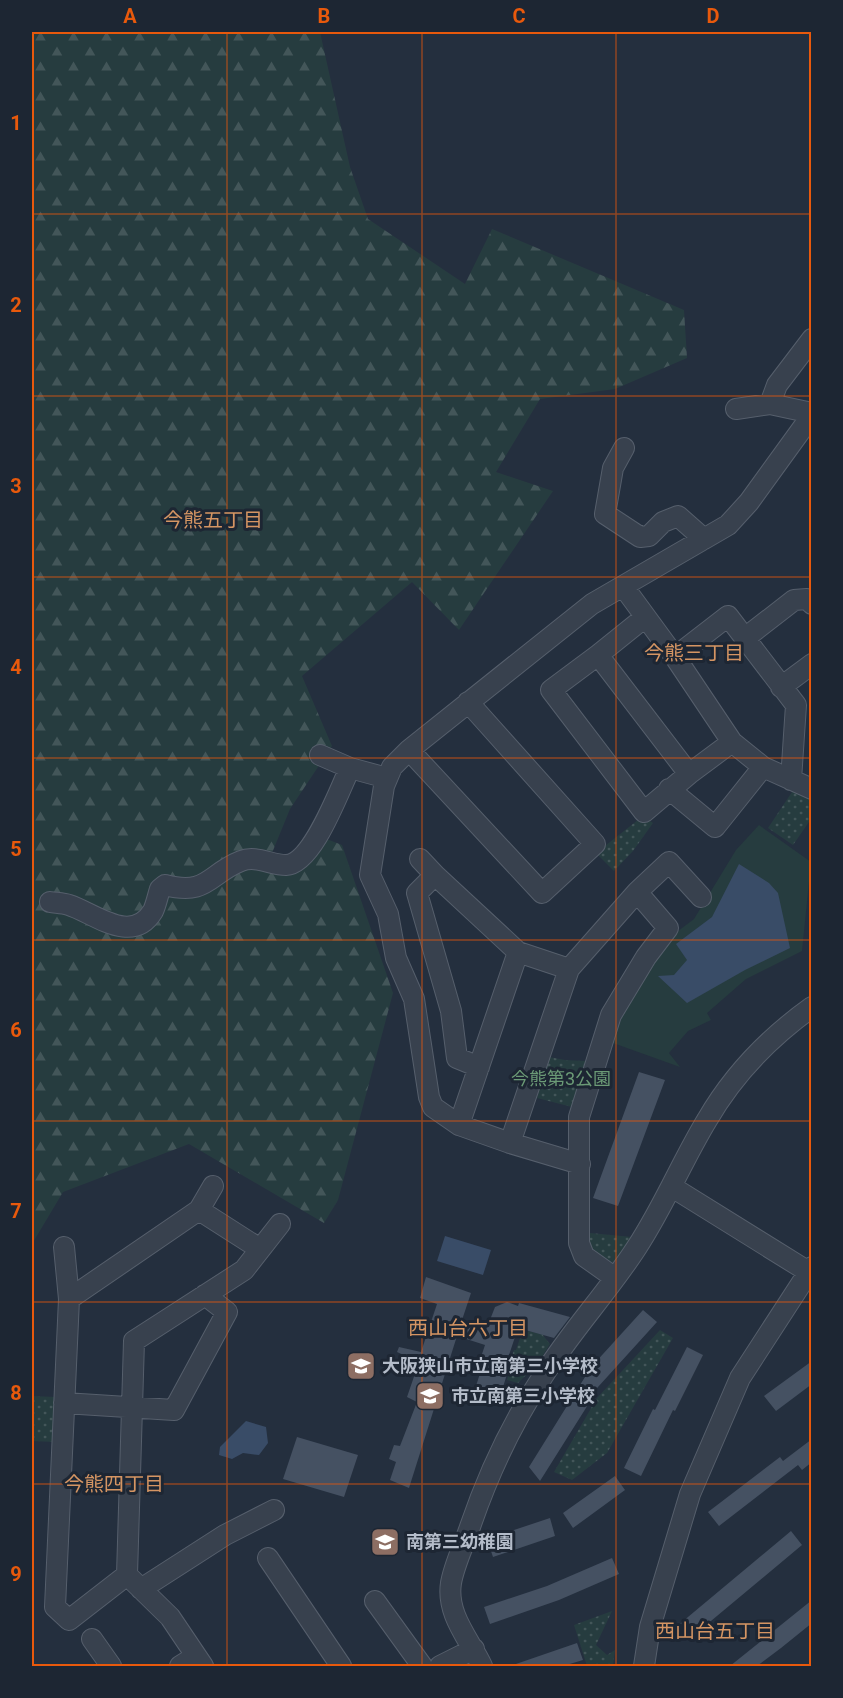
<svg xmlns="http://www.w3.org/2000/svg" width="843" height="1698" font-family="Roboto,'Noto Sans JP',sans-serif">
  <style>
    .grass { fill: #263c3f }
    .forest { fill: url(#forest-firs) }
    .park { fill: url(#park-dots) }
    .water { fill: #394c67 }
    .building { fill: #455162 }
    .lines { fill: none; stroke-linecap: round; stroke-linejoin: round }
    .minor-casing { stroke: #565f6c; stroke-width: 22 }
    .minor { stroke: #38414e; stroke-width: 20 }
    .grid { fill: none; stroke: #e8590c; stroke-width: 1.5; stroke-opacity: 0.55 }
    .labels { text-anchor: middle; stroke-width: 6; stroke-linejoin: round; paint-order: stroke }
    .park-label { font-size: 18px; fill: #6b9a76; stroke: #1d2633 }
    .poi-label { font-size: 18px; font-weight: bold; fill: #b4bcc9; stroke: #1d2633; text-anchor: start }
    .neighbourhood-label { font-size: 20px; fill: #d59563; stroke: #1d2633 }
    .neatline { fill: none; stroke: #e8590c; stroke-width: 2 }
    .grid-label { font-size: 20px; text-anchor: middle; font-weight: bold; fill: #e8590c }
  </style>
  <defs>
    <pattern id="forest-firs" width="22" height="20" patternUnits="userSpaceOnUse" patternTransform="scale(1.5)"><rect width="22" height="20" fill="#263c3f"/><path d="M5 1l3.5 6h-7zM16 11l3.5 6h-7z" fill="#435659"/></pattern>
    <pattern id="park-dots" width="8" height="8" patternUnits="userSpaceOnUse" patternTransform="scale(1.5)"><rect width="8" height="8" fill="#263c3f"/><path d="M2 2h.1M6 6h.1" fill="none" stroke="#435659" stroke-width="1.8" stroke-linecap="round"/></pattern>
  </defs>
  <rect width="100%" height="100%" fill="#242f3e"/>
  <!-- grass -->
  <path class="grass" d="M759 825 811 862 802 951 746 979 707 1013 711 1020 688 1031 669 1053 680 1067 613 1043V1030L633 992 670 937 694 919 736 850Z"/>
  <!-- forest -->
  <path class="forest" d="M32 32H320L350 167 368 219 465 284 492 229 684 310 687 358 615 389 540 399 496 472 553 491 459 630 412 582 302 676 332 746 290 809 272 853 294 855 319 836 342 845 393 993 338 1200 324 1223 189 1144 63 1192 32 1244Z"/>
  <!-- park -->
  <path class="park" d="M796 786 811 793V819L793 845 768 828Z
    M643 816 653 823 633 851 614 871 596 853Z
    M549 1057 565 1060 586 1061 572 1107 537 1098Z
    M590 1233 632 1237 614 1263 591 1250 586 1240Z
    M660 1330 673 1338 607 1453 572 1480 554 1472 597 1398Z
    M528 1331 542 1334 550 1344 538 1363 518 1383 507 1380 511 1366 509 1365 514 1350H516L521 1335 526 1334Z
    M32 1396 55 1397V1442L32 1441Z
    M612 1611 596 1645 607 1655 615 1650 613 1666H587L574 1625Z"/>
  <!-- water -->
  <path class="water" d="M739 864 769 883 778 893 790 948 745 970 687 1003 658 976 674 975 687 960 676 944 712 917Z
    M445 1236 491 1250 483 1275 437 1261Z
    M246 1421 266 1427 268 1443 259 1455 243 1453 232 1459 219 1455 220 1447Z"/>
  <!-- building -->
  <path class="building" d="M639 1072 665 1080 618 1206 593 1198Z
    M426 1277 471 1293 461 1323 486 1330 495 1307 507 1302 518 1306 519 1303 570 1317 554 1338 518 1328 505 1367 509 1368 503 1387 499 1386 497 1392 476 1386 482 1367 478 1366 485 1345 457 1336 409 1488 390 1480 396 1462 389 1459 394 1445 400 1446 417 1402 407 1397 419 1362 397 1352 399 1347 421 1352 437 1304 420 1298Z
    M643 1310 657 1322 588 1398 591 1400 540 1481 529 1467 585 1377 583 1376Z
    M687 1347 703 1355 675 1411 673 1410 641 1476 624 1468 653 1409 655 1410Z
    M812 1361V1384L776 1411 764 1396Z
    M297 1437 358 1455 344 1497 283 1479Z
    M812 1439V1462L802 1470 798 1465 719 1526 708 1512 780 1457 783 1461Z
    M615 1476 625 1490 573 1528 563 1513Z
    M550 1518 555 1536 493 1557 487 1539Z
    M791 1531 802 1545 687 1641 676 1627Z
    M612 1558 619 1574 559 1600 490 1624 484 1607 547 1586Z
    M812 1600V1623L781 1648 757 1666H730Z
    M577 1643 583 1660 563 1666H513V1665Z"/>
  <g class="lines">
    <!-- minor casing -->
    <g class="minor-casing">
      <path id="minor" d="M770 404 777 385 812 339
        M736 409 770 404 812 413
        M624 448 613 468 605 514 640 537 649 536 663 522 678 516 704 539
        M623 586 675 657 732 742 763 767 812 789
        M644 618 598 655 689 774 732 742
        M745 638 794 600 807 599 812 604
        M598 655 551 690 644 812 689 774
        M675 657 728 616 796 705 791 780
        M781 687 812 664
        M409 750 542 893 595 844 468 702
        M320 755 350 768 387 778
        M669 789 715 827 763 767
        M420 859 435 875
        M50 902C56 903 63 903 69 905 94 913 132 946 153 911 156 905 158 895 160 889L165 885C208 896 208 874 241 861 256 855 271 865 286 865 313 864 339 790 350 768
        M518 952 569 969
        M459 1125 518 952 435 875 417 893 451 1011 457 1058 479 1067
        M510 1143 569 969 637 892
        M580 1164 510 1143 459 1125 433 1107 429 1097 414 999 396 958 388 914 370 875 384 786 392 767 409 750 592 604 728 525 749 502 812 415
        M672 1187 812 1274
        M199 1210 260 1249
        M64 1247 69 1299
        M615 1278 584 1256 579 1243V1117L611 1015 646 957 668 928 637 892 669 862 701 897
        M64 1403 174 1410 227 1312 205 1295
        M268 1558 341 1666
        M127 1575 69 1620 55 1607 69 1299 199 1210 213 1186
        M141 1589 225 1535 274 1510
        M375 1601 422 1666
        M92 1639 111 1666
        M180 1666 196 1656
        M203 1666 170 1617 127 1575 134 1341 244 1270 280 1224
        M440 1666 474 1649
        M482 1666C470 1640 446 1615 451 1583 454 1565 464 1545 470 1527 488 1474 512 1423 543 1376 571 1331 608 1292 637 1247 664 1206 682 1161 707 1120 733 1075 770 1037 812 1007
        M644 1666 650 1627 690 1494 740 1378 812 1267"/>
    </g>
    <!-- minor -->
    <use href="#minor" class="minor"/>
  </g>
  <!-- grid -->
  <path class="grid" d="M227 32V1666M422 32V1666M616 32V1666M32 214H812M32 396H812M32 577H812M32 758H812M32 940H812M32 1121H812M32 1302H812M32 1484H812"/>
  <!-- icons -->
  <defs>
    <g id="school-square" transform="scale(1.5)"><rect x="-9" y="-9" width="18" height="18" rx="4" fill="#8d6e63" stroke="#1d2633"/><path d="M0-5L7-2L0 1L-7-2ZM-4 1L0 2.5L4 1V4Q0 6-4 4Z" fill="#fff"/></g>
  </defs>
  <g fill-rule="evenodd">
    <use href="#school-square" x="361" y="1366"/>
    <use href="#school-square" x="430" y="1396"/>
    <use href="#school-square" x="385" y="1542"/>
  </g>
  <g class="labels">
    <!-- park labels -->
    <g class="park-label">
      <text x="561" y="1085">今熊第3公園</text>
    </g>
    <!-- poi labels -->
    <g class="poi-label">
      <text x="382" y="1372">大阪狭山市立南第三小学校</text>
      <text x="451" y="1402">市立南第三小学校</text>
      <text x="406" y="1548">南第三幼稚園</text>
    </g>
    <!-- neighbourhood labels -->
    <g class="neighbourhood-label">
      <text x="213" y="527">今熊五丁目</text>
      <text x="694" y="660">今熊三丁目</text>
      <text x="468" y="1335">西山台六丁目</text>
      <text x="114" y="1491">今熊四丁目</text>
      <text x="715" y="1638">西山台五丁目</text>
    </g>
  </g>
  <!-- border -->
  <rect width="843" height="1698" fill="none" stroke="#1d2633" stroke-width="66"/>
  <rect x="33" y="33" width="777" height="1632" class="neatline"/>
  <g class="grid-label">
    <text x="130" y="23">A</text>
    <text x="324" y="23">B</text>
    <text x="519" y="23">C</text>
    <text x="713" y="23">D</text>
    <text x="16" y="130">1</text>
    <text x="16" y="312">2</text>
    <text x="16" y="493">3</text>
    <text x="16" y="674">4</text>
    <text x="16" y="856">5</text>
    <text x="16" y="1037">6</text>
    <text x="16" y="1218">7</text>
    <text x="16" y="1400">8</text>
    <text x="16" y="1581">9</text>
  </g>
</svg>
